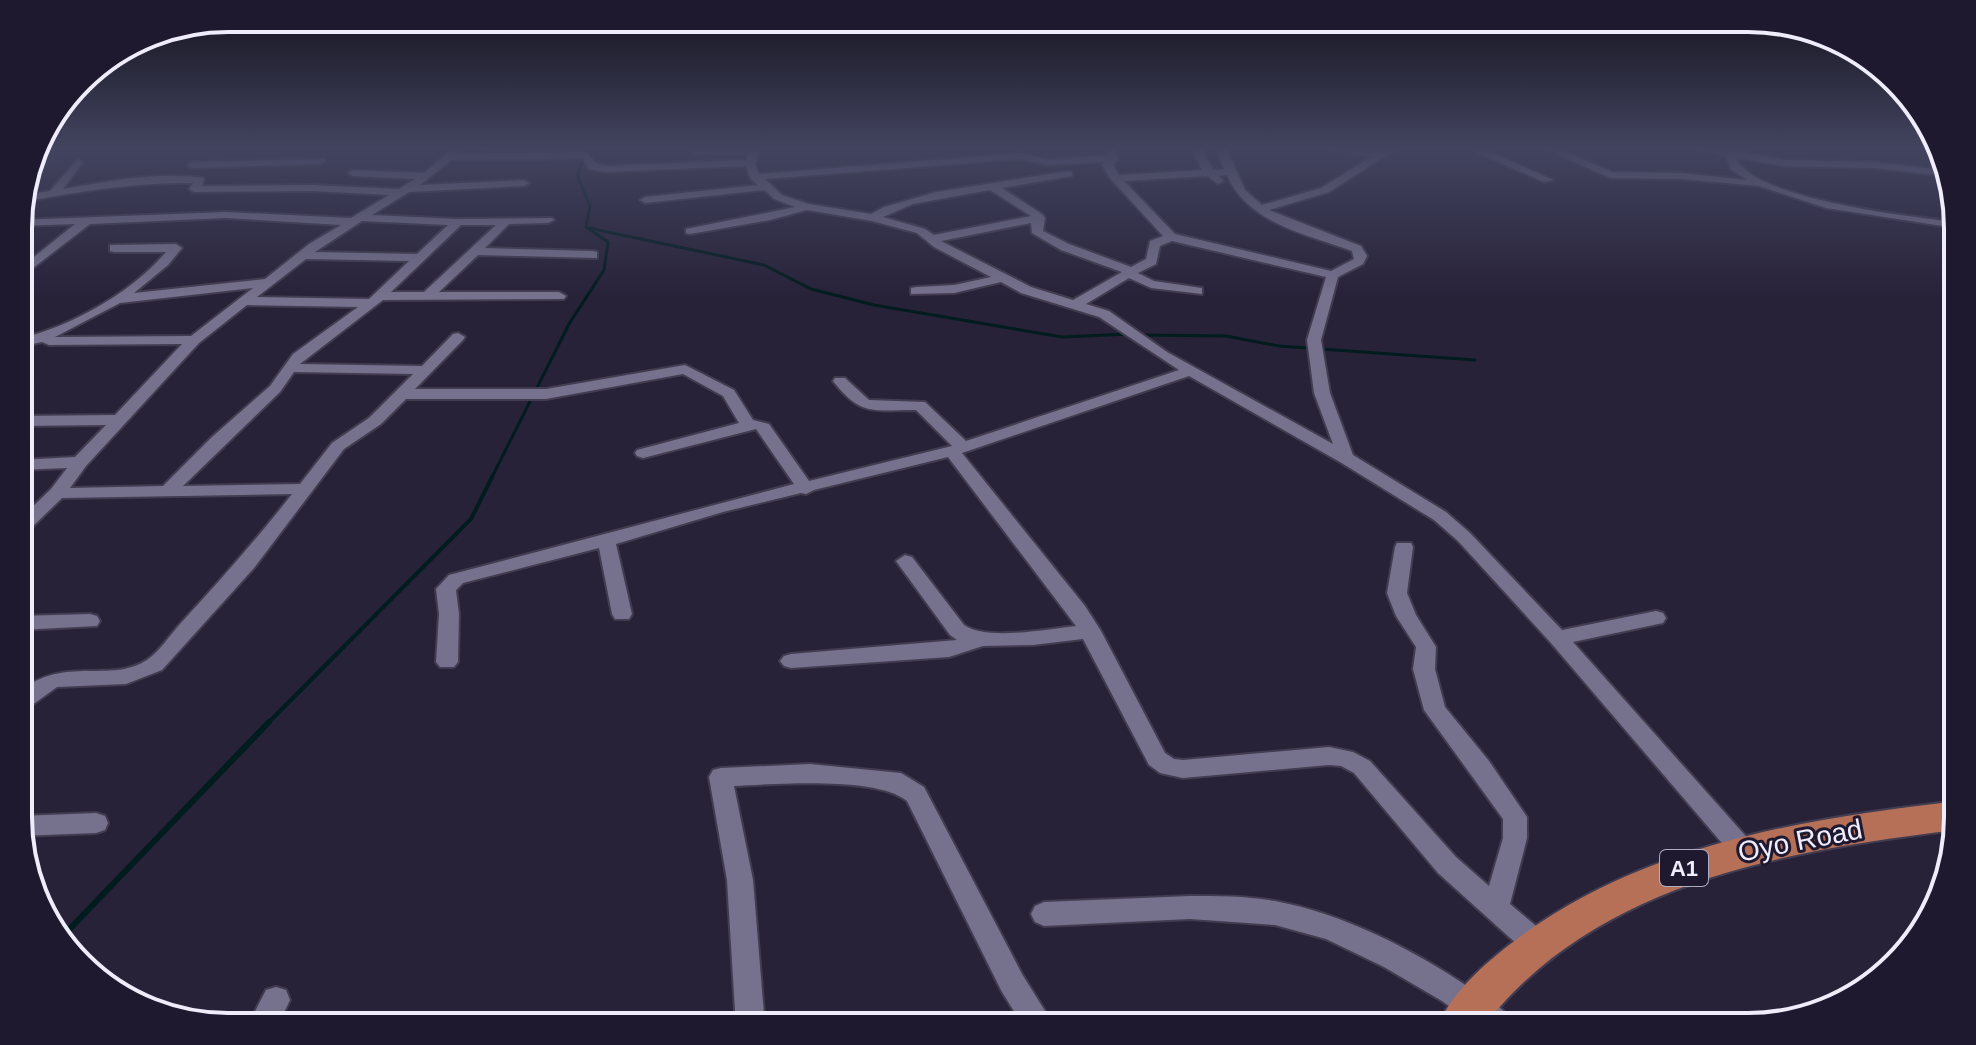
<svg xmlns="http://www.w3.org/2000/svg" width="1976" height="1045" font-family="Arial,sans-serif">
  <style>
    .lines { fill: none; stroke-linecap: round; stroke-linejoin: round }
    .stream-far2 { stroke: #011c1f; stroke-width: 3 }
    .stream-far1 { stroke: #011c1f; stroke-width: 4 }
    .stream { stroke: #011c1f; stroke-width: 6 }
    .minor-casing { stroke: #423c50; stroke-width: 4 }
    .highway-casing { stroke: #423c50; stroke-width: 4 }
    .minor { fill: #76718c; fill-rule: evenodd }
    .highway { fill: #b67058; fill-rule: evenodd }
    .labels { text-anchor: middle; stroke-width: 6; stroke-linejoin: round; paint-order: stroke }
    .shield { fill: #1e192f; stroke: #b0adbe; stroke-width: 2 }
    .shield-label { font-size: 22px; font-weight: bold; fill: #efecfc }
    .near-street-label { font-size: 28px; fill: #efecfc; stroke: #1e192f }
    .rim { fill: none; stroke: #efecfc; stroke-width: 4 }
  </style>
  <rect width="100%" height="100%" fill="#282239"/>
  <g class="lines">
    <!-- stream-far2 -->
    <path class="stream-far2" d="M589 228 764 265 811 289 874 305 1062 337 1130 334
      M1139 335 1226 336 1279 346 1475 360
      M491 479 569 324 604 270 608 242 586 227 590 206 577 175 588 149"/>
    <!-- stream-far1 -->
    <path class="stream-far1" d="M267 724 471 519 492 477"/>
    <!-- stream -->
    <path class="stream" d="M59 940 269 722"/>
    <!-- minor casing -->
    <g class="minor-casing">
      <path id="minor" d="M452 149H463L458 154 586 152 597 164 607 166 746 160 750 149H760L755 165 759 174 1020 153 1047 159 1107 155 1108 150 1114 149 1118 160 1113 165 1119 175 1202 170 1192 149H1202L1213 170 1224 169 1217 149H1227L1245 190 1262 205 1321 188 1371 157 1332 149 1379 152 1396 149 1329 192 1269 210 1361 246 1367 256 1363 264 1338 277 1321 340 1330 393 1353 455 1446 512 1470 533 1562 630 1656 611 1663 613 1666 618 1663 623 1573 642 1751 842 1755 849 1751 856 1742 860 1733 856 1551 643 1458 541 1434 520 1340 462 1189 376 962 453 1085 606 1101 631 1165 753 1174 759 1183 760 1329 747 1353 752 1370 761 1456 857 1489 886 1503 838V819L1424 710 1413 669 1416 647 1396 616 1387 593 1395 547 1397 543H1411L1413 547 1407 593 1416 615 1436 647 1435 669 1445 707 1489 761 1527 817V838L1510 904 1549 937 1553 946 1549 955 1539 958 1529 955 1438 873 1354 773 1341 766 1329 765 1183 778 1160 773 1149 765 1083 639 1033 645 983 646 949 657 791 668 784 666 780 661 784 656 791 654 957 640 950 635 896 561 905 555 912 557 964 625C986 641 1048 629 1076 626L948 457 814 490 806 494 801 493 723 512 616 544 632 614 629 619H615L612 614 599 548 463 583 456 590 459 614 458 662 454 667H440L436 662 439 614 436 589 449 575 794 484 756 429 643 458 637 456 635 453 637 450 739 423 723 396 683 374 546 399H406L381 424 344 449 254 568 162 670 126 684 57 687 28 708 20 710V691C66 655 109 684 147 660 159 652 170 635 180 624 219 582 256 540 292 494L62 498 25 534 19 535V520L51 489 67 468 19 470V460L75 457 106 425 19 426V416L115 415 182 344 49 345 42 342 19 347V339C72 326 131 293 166 252H114L110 251V245L176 244 182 248 168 265 134 293 265 279 309 244 341 225 226 218 90 224 33 268 29 267V261L75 224 19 226 18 220 226 212 351 218 389 195 312 191 194 192 189 189 193 183C135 182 78 192 22 202L23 195 50 191 78 159 83 162 63 189C108 181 158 171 204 178L202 186 312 185 399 189 415 179 353 176 348 173 353 170 424 173ZM583 158 589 169 607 172 746 166 751 179 758 185 645 197 640 200 645 203 765 190 774 199 795 207 686 229V233L690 234 770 220 807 210 872 221 917 233 934 247 991 277 954 285 916 287 911 288V294L954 293 1001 282 1021 293 1099 317 1179 370 966 441 925 402 869 400 845 378H835L833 381C861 417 874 410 916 410L952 446 809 481 769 424 753 420 734 390 685 365 546 389H415L463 340 465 337 458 333 453 334 422 366 300 364 383 300 564 299 566 296 559 292H439L478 255 597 258V252L593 251 485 248 509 224 548 223 554 220 552 218 458 219 372 215 409 192 524 186 529 183 524 180 420 185 451 160ZM1020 159 1047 165 1104 162 1102 164 1109 177 1163 236 1150 241 1146 259 1131 267 1069 244 1043 231 1045 218 1042 214 1002 188 1072 176V172L1068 171 936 192 884 207 871 214 809 204 782 195 765 179ZM1227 175C1248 224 1307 234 1352 251L1354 259 1331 271 1175 234 1124 181 1208 176 1218 184 1223 181 1219 176ZM990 190 1031 216 934 235 925 229 883 217 913 204ZM362 221 448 225 417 254 315 252ZM1031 223 1032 233 1061 250 1122 272 1073 300 1031 287 941 241ZM461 225H496L424 292H391ZM1172 241 1326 277 1307 340 1314 393 1333 444 1167 352 1109 311 1086 304 1129 278 1151 288 1202 294V288L1154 281 1138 273 1156 264 1160 246ZM306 259 409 261 369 299 257 297ZM253 288 191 336 55 337 120 303ZM247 305 358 307 293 354 270 386 212 437 163 486 70 488 86 466 199 343ZM294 372 413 374 369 418 332 443 300 484 183 486 280 392Z
        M689 149H747L748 151 743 154H693Z
        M1469 149H1484L1553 180 1544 182Z
        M1546 149H1560L1612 172 1682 173 1747 180 1731 169 1726 156 1698 149H1733L1784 160 1873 162 1944 170 1947 176 1873 168 1784 166 1736 158C1753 199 1913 217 1956 222V228L1826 208 1759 186 1682 179 1610 178Z
        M324 159 325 161 320 164 192 168 187 165 192 162Z
        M90 614 97 616 100 621 97 626 19 630V616Z
        M810 764 901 773 924 787 1022 974 1055 1027H1024L1002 992 907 801C877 776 775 784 734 786L753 880 765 1027H736L727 880 709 777 713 770 721 768Z
        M96 813 105 816 108 823 105 830 96 833 20 836V816Z
        M1190 896C1218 896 1247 896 1275 901 1344 914 1412 949 1470 988 1486 998 1508 1009 1515 1027H1478L1442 1001 1384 967 1326 939 1275 925 1190 919 1044 926 1035 922 1031 914 1035 906 1044 902Z
        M276 987 286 990 290 1000 277 1027H247L266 990Z"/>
    </g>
    <!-- highway casing -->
    <g class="highway-casing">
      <path id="highway" d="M1958 801 1955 830C1785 851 1595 882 1483 1027H1437C1452 993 1481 967 1509 945 1638 845 1801 819 1958 801Z"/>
    </g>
    <!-- minor -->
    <use href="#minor" class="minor"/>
    <!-- highway -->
    <use href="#highway" class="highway"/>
  </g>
  <!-- sky -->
  <linearGradient id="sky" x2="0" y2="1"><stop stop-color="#16131f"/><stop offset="0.5" stop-color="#42445f"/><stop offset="1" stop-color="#42445f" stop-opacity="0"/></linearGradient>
  <rect width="1976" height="296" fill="url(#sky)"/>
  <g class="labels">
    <!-- shield labels -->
    <rect class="shield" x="1660" y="850" width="48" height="36" rx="6"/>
    <g class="shield-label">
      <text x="1684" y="876">A1</text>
    </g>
    <!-- near-street labels -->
    <g class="near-street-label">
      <text transform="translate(1800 840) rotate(-11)" y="10">Oyo Road</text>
    </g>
  </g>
  <!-- crop -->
  <path d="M0 0H1976V1045H0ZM228 32H1748A196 196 0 0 1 1944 228V817A196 196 0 0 1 1748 1013H228A196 196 0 0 1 32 817V228A196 196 0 0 1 228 32Z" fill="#1e192f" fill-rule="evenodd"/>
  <path class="rim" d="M228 32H1748A196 196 0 0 1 1944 228V817A196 196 0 0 1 1748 1013H228A196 196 0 0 1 32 817V228A196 196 0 0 1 228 32Z"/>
</svg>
